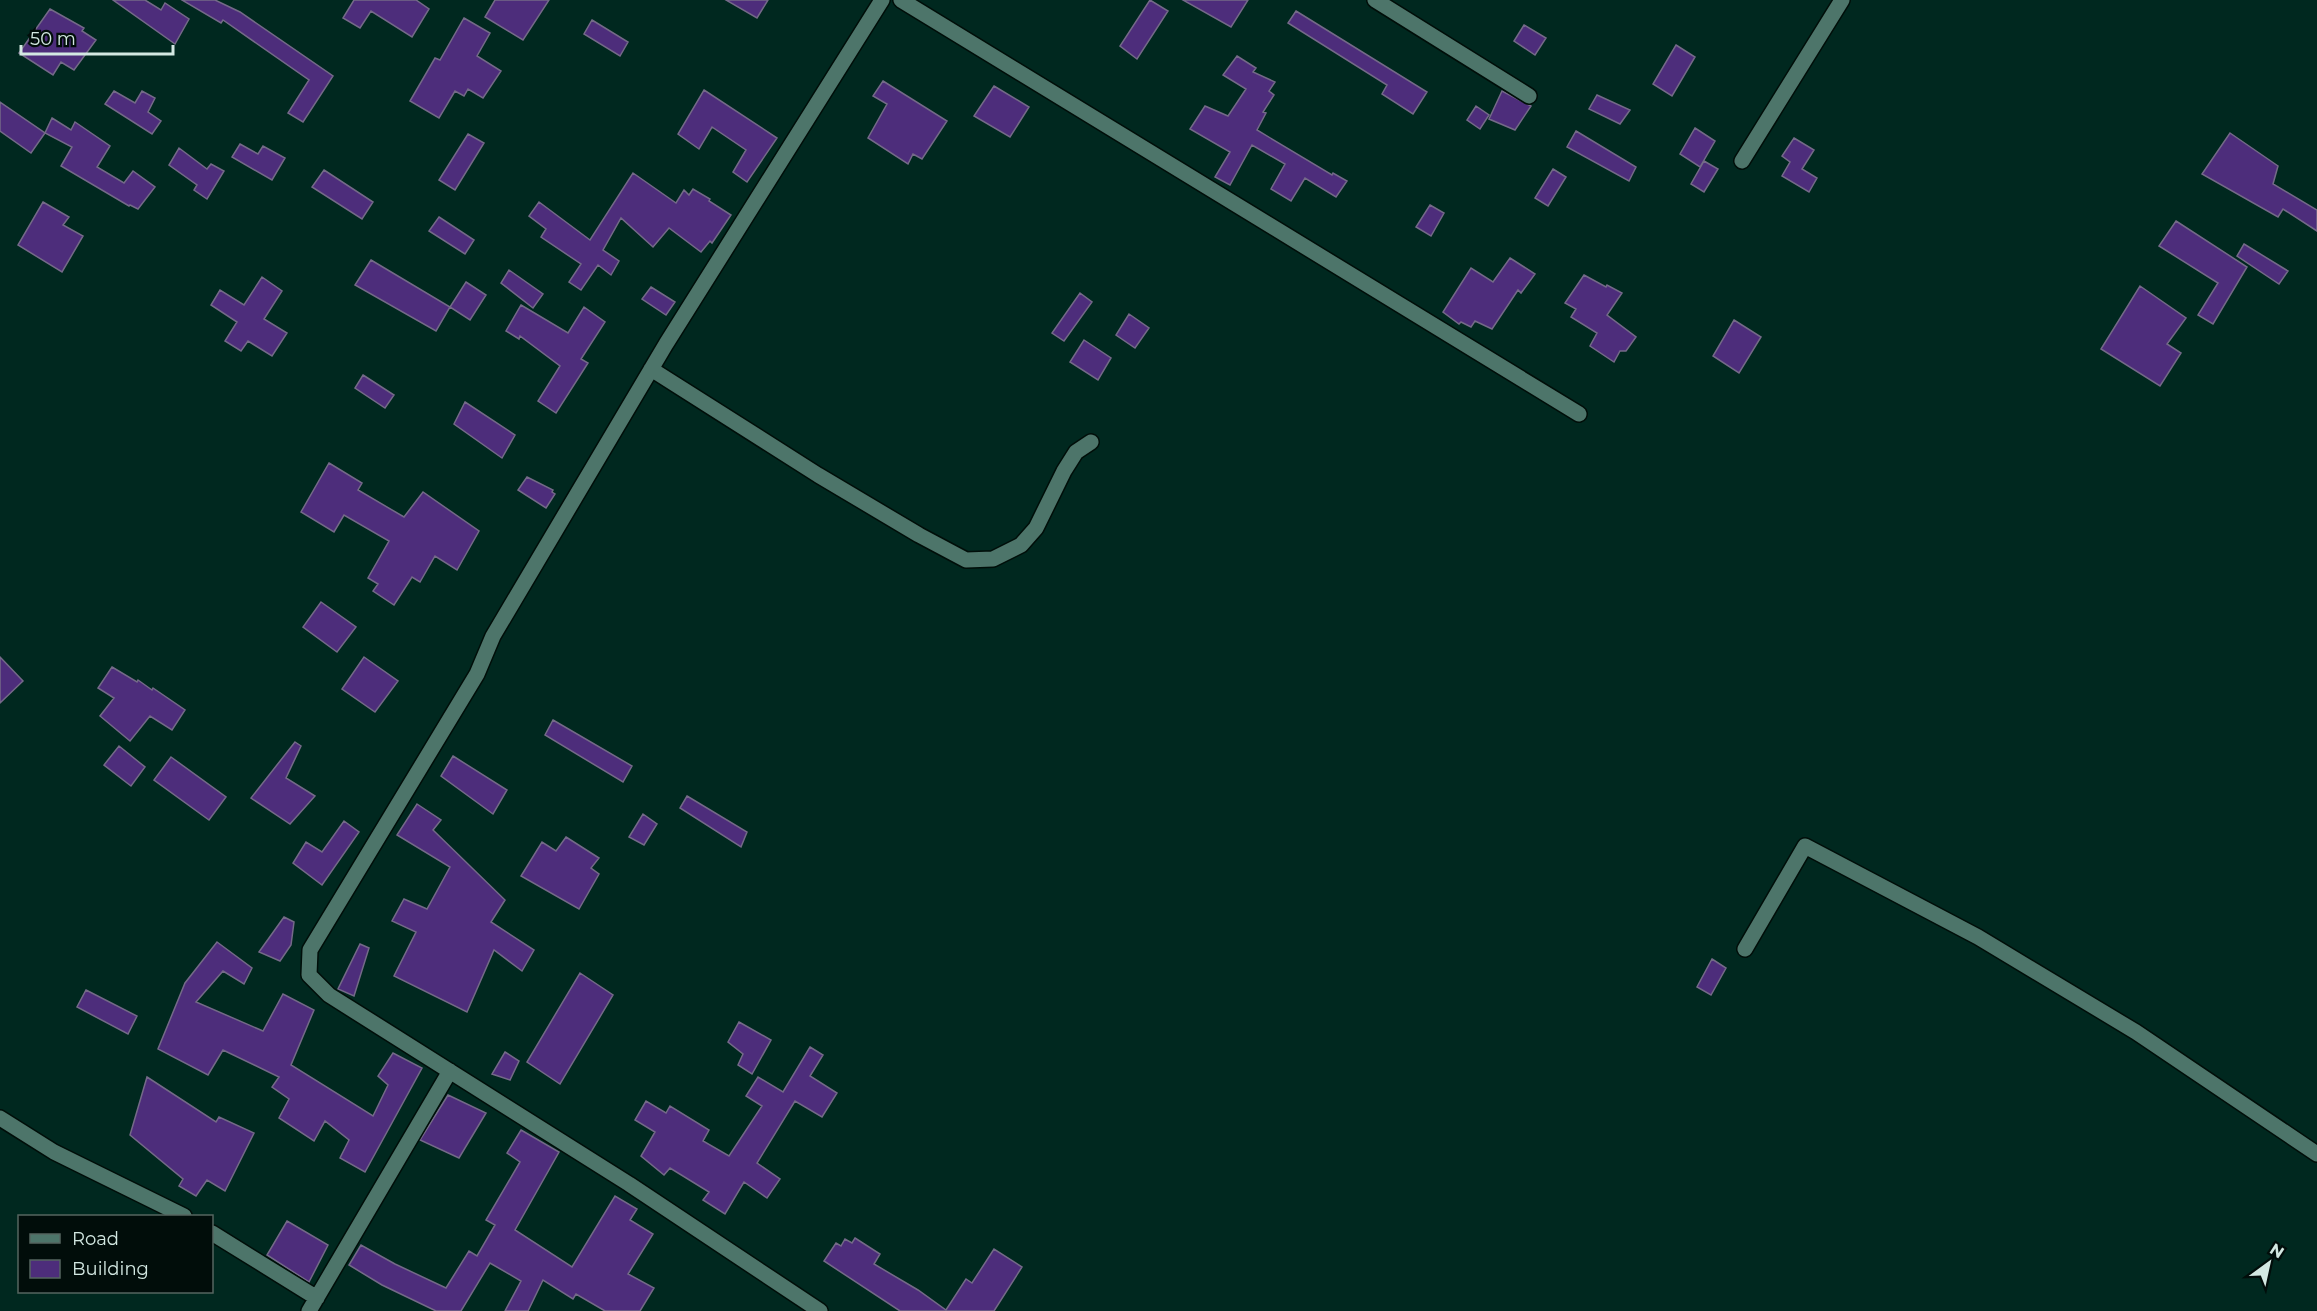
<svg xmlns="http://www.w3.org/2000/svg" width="2317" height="1311" font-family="Montserrat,sans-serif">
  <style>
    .building { fill: #4d2d7b; stroke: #746a88; stroke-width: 1.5 }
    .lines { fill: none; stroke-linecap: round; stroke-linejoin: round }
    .street-casing { stroke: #000e09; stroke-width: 18 }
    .street { stroke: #4d756a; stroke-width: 15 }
  </style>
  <rect width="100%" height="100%" fill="#00281f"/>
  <!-- building -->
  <path class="building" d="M113 0H145L161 10 165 3 189 19 175 44Z
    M182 0H215L240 12 333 76 303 122 288 113 309 80 223 20 221 23Z
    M354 0H416L429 9 412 37 371 11 360 28 343 18Z
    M495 0H549L523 40 485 17Z
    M726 0H768L757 18Z
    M1150 0 1168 11 1137 59 1120 46Z
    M1183 0H1248L1231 27Z
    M50 9 84 28 82 31 96 40 74 70 61 62 53 75 19 53Z
    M1296 11 1427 92 1413 114 1382 94 1387 85 1288 23Z
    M464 18 490 33 477 56 501 71 483 98 468 89 464 96 455 91 439 118 410 101 435 58 440 60Z
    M592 20 628 42 620 56 584 34Z
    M1524 25 1546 38 1535 55 1514 41Z
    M1676 45 1695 57 1672 96 1653 84Z
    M1237 56 1256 68 1253 72 1275 82 1269 91 1274 95 1263 112 1266 113 1257 130 1332 175 1333 173 1347 181 1336 197 1305 178 1291 201 1271 189 1285 164 1252 145 1230 185 1215 177 1230 152 1190 129 1205 106 1228 116 1246 89 1223 75Z
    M883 81 947 121 922 159 913 154 908 164 868 138 887 104 873 96Z
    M994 86 1029 107 1010 137 974 116Z
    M704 90 777 138 747 182 733 172 746 150 712 127 699 149 678 134Z
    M114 91 135 103 142 91 155 98 148 112 161 121 152 134 105 104Z
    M1502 91 1531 106 1515 130 1489 119Z
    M1597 95 1630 110 1620 124 1589 109Z
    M0 102 45 133 31 153 0 131Z
    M1476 106 1489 115 1480 129 1467 120Z
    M52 118 71 130 75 122 110 146 97 167 124 183 133 171 155 187 138 209 130 205 129 206 61 166 72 147 45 133Z
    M1695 128 1715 141 1700 167 1680 154Z
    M1576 131 1636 167 1629 181 1567 147Z
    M2230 133 2278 166 2273 184 2317 210V231L2283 209 2278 217 2202 174Z
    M468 134 484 143 455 190 439 180Z
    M1794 138 1814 150 1802 169 1817 178 1809 192 1782 176 1790 162 1782 156Z
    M240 144 258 154 263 146 285 158 272 180 232 157Z
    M179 148 207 169 211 164 224 171 207 199 194 190 197 185 169 165Z
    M1704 161 1718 169 1704 192 1691 184Z
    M1553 169 1566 177 1548 206 1535 198Z
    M324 170 373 202 362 219 312 187Z
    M633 173 676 203 684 190 689 195 693 189 710 199 709 201 731 215 712 243 710 241 701 252 669 228 653 247 621 218 603 250 619 261 611 275 598 265 581 290 569 282 581 264 541 237 546 229 529 216 539 202 590 240Z
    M43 202 69 217 63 225 83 236 62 272 18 245Z
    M1430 205 1444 213 1431 236 1416 227Z
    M439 217 474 240 465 254 429 231Z
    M2176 221 2247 267 2213 324 2198 315 2218 283 2159 246Z
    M2244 244 2288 271 2279 284 2237 256Z
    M1510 258 1535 274 1521 293 1518 290 1492 329 1475 321 1471 327 1461 322 1459 324 1443 312 1471 268 1493 282Z
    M371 260 450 307 436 331 355 285Z
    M509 270 543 294 533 308 501 283Z
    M1584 275 1606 287 1607 285 1622 293 1607 315 1636 337 1626 351H1620L1614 362 1590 346 1597 333 1571 317 1576 309 1565 303Z
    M262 277 282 291 264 319 287 333 272 356 248 341 241 351 225 341 237 322 211 305 220 290 244 305Z
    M466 282 486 295 470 320 450 307Z
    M2140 286 2186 318 2167 344 2181 353 2160 386 2101 349Z
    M651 287 675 302 666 315 642 299Z
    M1080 293 1092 302 1064 341 1052 333Z
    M521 305 568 333 584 307 605 322 581 359 588 363 556 413 538 401 560 366 520 336 519 339 506 331Z
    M1129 314 1149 328 1135 348 1116 335Z
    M1734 320 1761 337 1739 373 1713 356Z
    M1084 340 1111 358 1098 380 1070 362Z
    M363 375 394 395 385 408 355 388Z
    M465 402 515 435 502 458 454 424Z
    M329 463 362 483 358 490 404 517 423 492 479 531 457 570 435 556 420 582 412 577 394 605 373 591 378 584 368 578 389 541 344 515 334 532 301 512Z
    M527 477 553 490 552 492 555 494 546 508 518 490Z
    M321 602 356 627 337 652 303 627Z
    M0 657 23 681 0 703Z
    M364 657 398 681 375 712 342 689Z
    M112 667 137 682 138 680 152 690 153 688 185 710 172 730 150 716 130 741 100 716 114 698 98 688Z
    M553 720 632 766 623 782 545 735Z
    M295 742 301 746 286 778 315 796 290 824 251 798Z
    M119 746 145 767 131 786 104 765Z
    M453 756 507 790 493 814 441 776Z
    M171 757 226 797 209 820 154 780Z
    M687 796 747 832 741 847 680 808Z
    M417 804 441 820 433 830 505 900 491 922 534 950 522 971 494 950 467 1012 394 976 416 932 392 921 404 899 427 909 450 867 397 835Z
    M643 814 657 824 644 845 629 837Z
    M344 821 359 832 322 885 293 863 306 842 322 852Z
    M566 837 599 858 591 868 599 874 579 909 521 876 542 842 556 851Z
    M284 917 294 922 291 945 280 961 259 952Z
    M217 942 252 968 244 984 223 971 196 1002 263 1031 283 994 314 1010 291 1065 373 1116 388 1085 378 1076 393 1053 422 1068 365 1172 340 1158 349 1140 325 1121 314 1141 279 1118 289 1099 272 1087 279 1077 223 1050 208 1075 158 1049 185 983Z
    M360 944 369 948 354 996 338 989Z
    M1712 959 1726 968 1711 995 1697 987Z
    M580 973 613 995 560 1084 527 1062Z
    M86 990 137 1016 128 1034 77 1007Z
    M739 1022 771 1040 752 1074 738 1065 743 1054 728 1042Z
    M810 1047 823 1055 810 1076 837 1093 822 1117 795 1101 757 1163 780 1179 767 1198 744 1182 725 1214 703 1200 709 1192 670 1168 664 1175 641 1156 655 1132 635 1120 646 1101 666 1113 670 1106 709 1130 703 1141 729 1156 762 1106 746 1096 758 1077 783 1092Z
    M505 1052 519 1061 510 1080 492 1074Z
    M147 1077 216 1122 219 1117 254 1133 225 1191 207 1180 196 1196 179 1186 183 1179 130 1135Z
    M448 1095 486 1113 459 1158 420 1140Z
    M521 1130 559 1152 515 1230 572 1267 615 1196 637 1209 630 1220 653 1234 628 1274 654 1288 640 1311H605L576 1294 573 1299 543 1280 528 1311H505L521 1281 490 1263 461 1311H436L382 1285 349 1265 361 1245 395 1264 446 1288 469 1251 477 1256 495 1225 486 1220 520 1162 507 1153Z
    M287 1221 328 1245 309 1282 267 1255Z
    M855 1238 880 1254 874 1264 918 1290 946 1310 966 1279 972 1283 994 1249 1022 1267 994 1311H900L824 1261 836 1243 841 1246 845 1239 852 1243Z"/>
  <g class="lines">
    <!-- street casing -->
    <g class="street-casing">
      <path id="street" d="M901 0 1579 414
        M1375 0 1529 96
        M1742 161 1842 0
        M651 369 818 475 919 535 966 560 993 559 1021 545 1036 528 1064 471 1076 452 1091 442
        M1745 949 1805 846 1978 937 2136 1032 2317 1154
        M0 1118 54 1152 184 1216
        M212 1233 317 1298
        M309 1311 450 1071
        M820 1311 629 1184 329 995 309 975 310 950 477 674 493 636 666 344 882 0"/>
    </g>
    <!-- street -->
    <use href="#street" class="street"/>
  </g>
  <!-- legend -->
  <rect x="18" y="1215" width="195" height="78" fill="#010d0a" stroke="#556560" stroke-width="1.5"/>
  <rect x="30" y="1234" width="30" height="9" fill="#4d756a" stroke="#556560" stroke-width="1.5"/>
  <text x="72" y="1245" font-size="18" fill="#d3e8e2">Road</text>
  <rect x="30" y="1260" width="30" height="18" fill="#4d2d7b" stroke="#556560" stroke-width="1.5"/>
  <text x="72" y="1275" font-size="18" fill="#d3e8e2">Building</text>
  <!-- north arrow -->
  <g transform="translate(2269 1263) rotate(33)" stroke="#010d0a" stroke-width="4.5" paint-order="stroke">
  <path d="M0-4.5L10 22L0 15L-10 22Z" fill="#d3e8e2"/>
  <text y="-9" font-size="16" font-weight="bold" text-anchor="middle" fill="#d3e8e2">N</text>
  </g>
  <!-- scale -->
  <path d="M21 45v9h152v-9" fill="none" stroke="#d3e8e2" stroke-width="3"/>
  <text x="30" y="45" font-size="18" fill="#d3e8e2" stroke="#010d0a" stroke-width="4.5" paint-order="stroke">50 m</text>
</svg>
